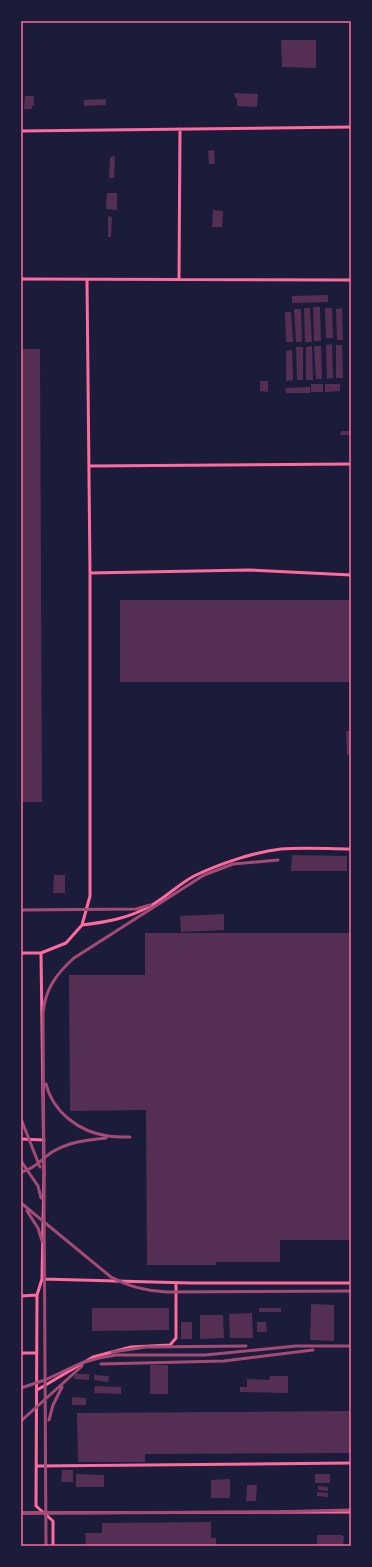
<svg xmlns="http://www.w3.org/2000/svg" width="372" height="1567" font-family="Commissioner,sans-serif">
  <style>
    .building { fill: #542f53 }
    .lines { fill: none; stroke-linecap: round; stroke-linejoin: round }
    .service { stroke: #ff6b9d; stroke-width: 3 }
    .rail { stroke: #a44b75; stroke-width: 3 }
    .neatline { fill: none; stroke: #ff6b9d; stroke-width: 1.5 }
  </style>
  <rect width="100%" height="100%" fill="#1b1b3a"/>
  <!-- building -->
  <path class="building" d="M281 40H316V68L282 67Z
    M234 93 258 94 257 107 237 106V98H235Z
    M25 96H34V106H32V109H24Z
    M106 99V105L84 106V100Z
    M214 150 215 164H209L208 151Z
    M115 156 114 178H109L110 157Z
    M107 193H117V210L106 209Z
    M213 210 223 211 222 227H212Z
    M108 216 112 217 111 237H108Z
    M328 295V302L292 303V296Z
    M313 307H320L321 341H314Z
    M304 308H310L312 342H305Z
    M325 308H332L333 338H326Z
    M342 308 343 340H337L336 309Z
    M294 309H301L302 342H296Z
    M285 312H291L293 342H286Z
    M332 344 333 378 327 379 326 345Z
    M336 345H342L343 378H336Z
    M312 346 313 380H306V347Z
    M314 346H321L322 379H316Z
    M296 347H303V380H297Z
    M21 349H40L42 802H21Z
    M292 350 293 380 286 381V351Z
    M260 381H268V392L260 391Z
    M311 384H323V392H311Z
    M325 384H340V391L325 392Z
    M310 387V393H286L285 388Z
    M341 431H351V435H340Z
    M120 600H351V682H120Z
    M346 731H351V754L347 755Z
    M292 855 347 856V871H291Z
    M54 875H65V893H53Z
    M224 914V930L181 932 180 916Z
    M145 933H351V1240H280V1262H216V1265H147L146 1110 70 1111 69 975H145Z
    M311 1304 334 1305V1341L310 1340Z
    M92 1308H169V1330L92 1331Z
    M259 1308H281V1312H259Z
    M252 1313 253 1338H230L229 1314Z
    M200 1315H223L224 1338 200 1339Z
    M181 1322H192V1339H181Z
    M257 1322H266L267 1332H257Z
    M150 1365H168V1394H150Z
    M75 1374H89V1380L74 1379Z
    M94 1375 109 1376 108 1382 94 1380Z
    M270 1376H288V1393L240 1392V1387H247V1379L269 1380Z
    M95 1386 121 1387V1394L94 1393Z
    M72 1397 86 1398V1405H72Z
    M351 1411V1453L145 1454V1462H78L77 1413Z
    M62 1470H73V1482H61Z
    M76 1474 104 1475V1487H76Z
    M315 1474H330V1483H315Z
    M230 1479V1498H211V1480Z
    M247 1485H257L256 1501H246Z
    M318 1486 328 1487V1491L318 1490Z
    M317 1492 328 1493V1497L317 1496Z
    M211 1522V1538H216V1546H86L85 1533H102V1523Z
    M317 1535H342L344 1537 343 1546H317Z"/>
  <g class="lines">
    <!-- service -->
    <path class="service" d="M21 131 351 127
      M21 279 351 280
      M179 280 180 129
      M89 466 351 464
      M90 573 249 570 351 575
      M82 925C107 922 130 918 152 905 166 897 179 884 194 876 219 864 254 852 281 849 304 847 328 849 351 849
      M21 953H41L66 943 82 925 90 896V573L87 280
      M41 953 44 1173 42 1279 37 1295 36 1506 53 1521V1546
      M21 1139 44 1140
      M42 1279 190 1283H351
      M21 1296 37 1295
      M21 1353H37
      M37 1390 93 1357 131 1347 170 1345 176 1338V1283
      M37 1466 351 1463
      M21 1513 351 1512"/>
    <!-- rail -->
    <path class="rail" d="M21 910 136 909 150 905
      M46 1084C53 1112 79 1132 108 1136 115 1137 123 1137 130 1137
      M21 1119 40 1167
      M21 1161 38 1186 41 1198
      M21 1172C33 1170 42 1159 52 1152 69 1142 86 1140 106 1138
      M21 1203 111 1277C129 1287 147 1291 167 1292L351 1291
      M27 1211 38 1228 42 1241
      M112 1352 146 1347 246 1346
      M101 1364 224 1361 313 1350
      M21 1388 45 1380 81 1363 99 1358 116 1355H205L296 1346H351
      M49 1420 53 1405 62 1387
      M21 1421 82 1366
      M21 1513 267 1512 351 1510
      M46 1546 43 1013C45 989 57 973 74 958L204 875 233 864 278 860"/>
  </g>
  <!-- border -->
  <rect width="372" height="1567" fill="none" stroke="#1b1b3a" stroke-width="44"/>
  <rect x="22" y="22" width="328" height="1523" class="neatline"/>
</svg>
